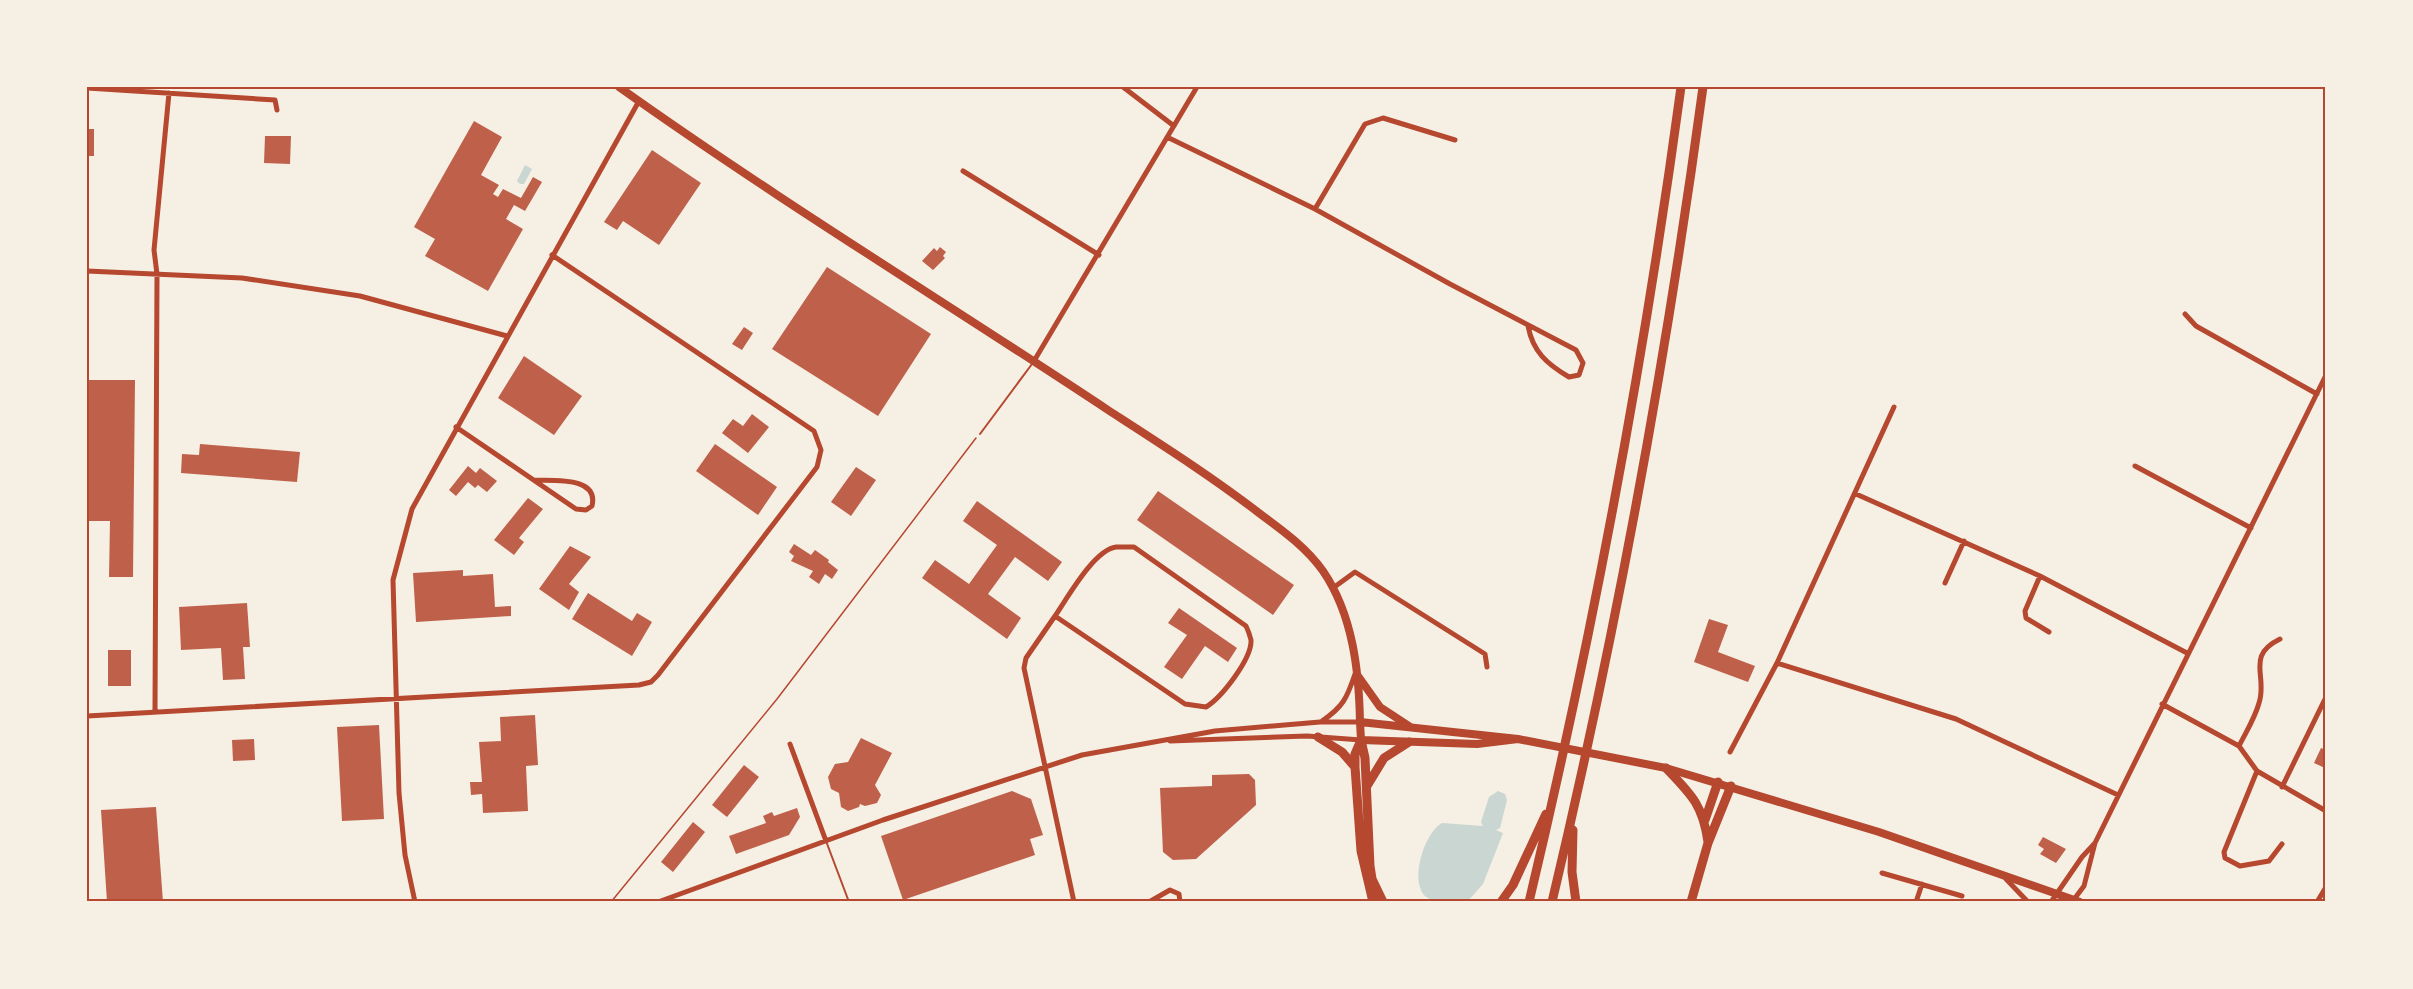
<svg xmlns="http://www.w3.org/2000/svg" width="2413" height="989" font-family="'DejaVu Sans',sans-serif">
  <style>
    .water { fill: #c9d6d2 }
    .building { fill: #bf614a }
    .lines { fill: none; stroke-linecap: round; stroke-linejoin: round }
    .path { stroke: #b5482f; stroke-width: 1.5 }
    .service { stroke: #b5482f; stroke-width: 2 }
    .minor { stroke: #b5482f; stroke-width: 5 }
    .secondary { stroke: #b5482f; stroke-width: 8 }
    .primary { stroke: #b5482f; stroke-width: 8 }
    .motorway { stroke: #b5482f; stroke-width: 9 }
    .neatline { fill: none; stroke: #b5482f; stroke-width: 2 }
  </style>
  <rect width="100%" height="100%" fill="#f6efe4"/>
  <!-- water -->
  <path class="water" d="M525 165 532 169 524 184H520L517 181Z
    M1498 791 1505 794 1507 800 1500 828 1496 830 1503 833 1483 884 1467 902C1454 902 1436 905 1425 896 1409 880 1425 832 1442 823L1483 826 1481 822 1489 797Z"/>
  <!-- building -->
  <path class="building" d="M474 121 502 137 481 175 499 185 493 194 498 197 503 189 521 198 533 177 542 182 525 211 514 205 506 219 523 229 488 291 425 256 435 239 414 227Z
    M87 129H94V156H87Z
    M265 136H291L290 164 264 163Z
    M652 150 701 183 659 245 623 221 617 230 604 222Z
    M940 247 946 252 943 256 945 258 933 270 922 261 934 248 937 251Z
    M827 267 931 334 878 416 772 349Z
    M744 327 753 333 742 350 732 344Z
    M524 356 582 396 554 435 498 398Z
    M87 380H135L133 577H109L110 521H87Z
    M752 414 769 427 748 453 722 433 733 419 743 426Z
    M200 444 300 452 297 482 181 473 182 454 199 455Z
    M715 444 777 487 758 515 696 471Z
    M468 466 476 473 480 468 497 481 487 492 478 485 475 488 468 482 456 496 449 490Z
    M856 467 876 480 851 516 831 502Z
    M1158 491 1294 585 1273 615 1137 520Z
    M528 498 543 509 519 538 524 542 514 555 494 540Z
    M977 501 1062 562 1048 581 1015 557 988 594 1021 618 1007 639 922 578 935 560 969 584 997 545 963 521Z
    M794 544 811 555 815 550 829 560 828 562 838 570 832 579 825 574 819 584 809 577 813 571 791 561 794 556 789 552Z
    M570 546 591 557 569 584 579 592 569 610 539 589Z
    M463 570V576L493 574 495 607 511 606V616L416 622 413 573Z
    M588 593 632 621 637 613 652 622 632 656 572 619Z
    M247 603 250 647H243L245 679 223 680 221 648 181 650 179 607Z
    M1179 608 1237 648 1228 662 1205 646 1182 679 1164 667 1187 635 1168 623Z
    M1709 619 1728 625 1718 652 1755 666 1748 682 1694 662Z
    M108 650H131V686H108Z
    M535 715 538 765 526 766 528 811 483 813 482 794 471 795 470 782H482L479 742 501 741 500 717Z
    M379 725 384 819 342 821 337 727Z
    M861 738 892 753 875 785 881 795 877 803 865 806 860 804 859 807 848 811 841 807 839 793 831 789 828 777 835 764 848 762Z
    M254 739 255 760 233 761 232 740Z
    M2321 748 2326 750V773L2323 772 2325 768 2314 763Z
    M744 765 759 777 727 817 712 805Z
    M1249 774 1255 780 1256 805 1196 859 1173 860 1163 852 1160 788 1212 786V775Z
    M1012 791 1031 799 1043 835 1030 839 1035 855 903 900 881 836Z
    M156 807 163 902H107L101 810Z
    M797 808 800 817 789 835 736 854 729 836 766 823 763 816 772 812 774 816Z
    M693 822 705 832 673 872 661 862Z
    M2043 837 2066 849 2056 863 2040 854 2044 849 2038 845Z"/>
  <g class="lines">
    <!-- path -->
    <path class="path" d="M611 902 777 699 976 438"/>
    <!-- service -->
    <path class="service" d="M980 434 1032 364
      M826 841 849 902"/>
    <!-- minor -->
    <path class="minor" d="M1123 87 1174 126
      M87 88 275 100 277 110
      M1167 137 1315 209 1450 284 1576 350 1583 363 1579 375 1569 377C1547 364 1533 352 1528 326
      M963 171 1099 255
      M1315 209 1365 124 1383 118 1455 140
      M87 271 242 278 360 296 507 336
      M2185 314 2196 326 2317 394
      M1034 361 1197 87
      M456 427 576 509 586 510 592 506C599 476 554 481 534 480
      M2135 466 2251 528
      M1856 494 2040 576 2187 653
      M1116 547H1134L1246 626C1248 630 1250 636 1251 640 1252 659 1221 698 1206 707L1185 704 1055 616C1068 597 1094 550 1116 547Z
      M2040 576 2025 611 2026 618 2049 632
      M1945 583 1964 541
      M1333 588 1355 572 1485 654 1487 667
      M1055 616 1026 658 1024 668 1074 902
      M1777 663 1956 719 2118 795
      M2162 704 2239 746 2257 771 2326 811
      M155 712 157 274 154 250 169 93
      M87 716 639 685 651 682 658 675 817 467 821 450 814 431 552 255
      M1322 721C1343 707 1347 698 1355 674
      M1170 741 1307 736 1361 740
      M790 744 826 841
      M2239 746C2246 732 2255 718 2259 703 2268 676 2245 656 2280 639
      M1730 752 1777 663 1894 407
      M2257 771 2224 852 2225 858 2240 866 2269 861 2282 844
      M2282 787 2326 697
      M1882 873 1962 896
      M2006 879 2028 902
      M415 902 405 855 399 793 393 580 412 509 639 101
      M658 902 883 820 1082 755 1215 731 1320 722H1360
      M1149 902 1170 890 1179 894 1180 902
      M1916 902 1922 884
      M2051 902 2082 857 2095 843 2326 375
      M2072 902 2084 886 2095 843
      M2317 902 2326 887"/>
    <!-- secondary -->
    <path class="secondary" d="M619 87C778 200 945 302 1108 410 1159 443 1211 476 1259 513 1282 530 1306 547 1323 571 1353 615 1359 671 1360 722
      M1358 676 1380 707 1409 726"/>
    <!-- primary -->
    <path class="primary" d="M1518 739 1477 744 1361 740 1360 722 1518 739 1666 768 1879 832 2080 902"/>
    <!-- motorway -->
    <path class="motorway" d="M1318 737 1342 752 1355 767
      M1361 740 1365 758 1370 866 1372 879 1383 902
      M1361 740 1355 754V767L1361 851 1373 902
      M1666 768C1691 794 1703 805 1708 842
      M1367 786 1384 758 1409 742
      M1705 820 1718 782
      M1573 830 1572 872 1576 902
      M1501 902 1513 885 1546 814
      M1529 902C1593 633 1644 361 1681 87
      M1552 902C1616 633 1666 361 1703 87
      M1691 902 1708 843 1731 786"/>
  </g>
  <!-- border -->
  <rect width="2413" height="989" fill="none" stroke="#f6efe4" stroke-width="177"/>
  <rect x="88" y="88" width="2236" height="812" class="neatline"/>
</svg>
